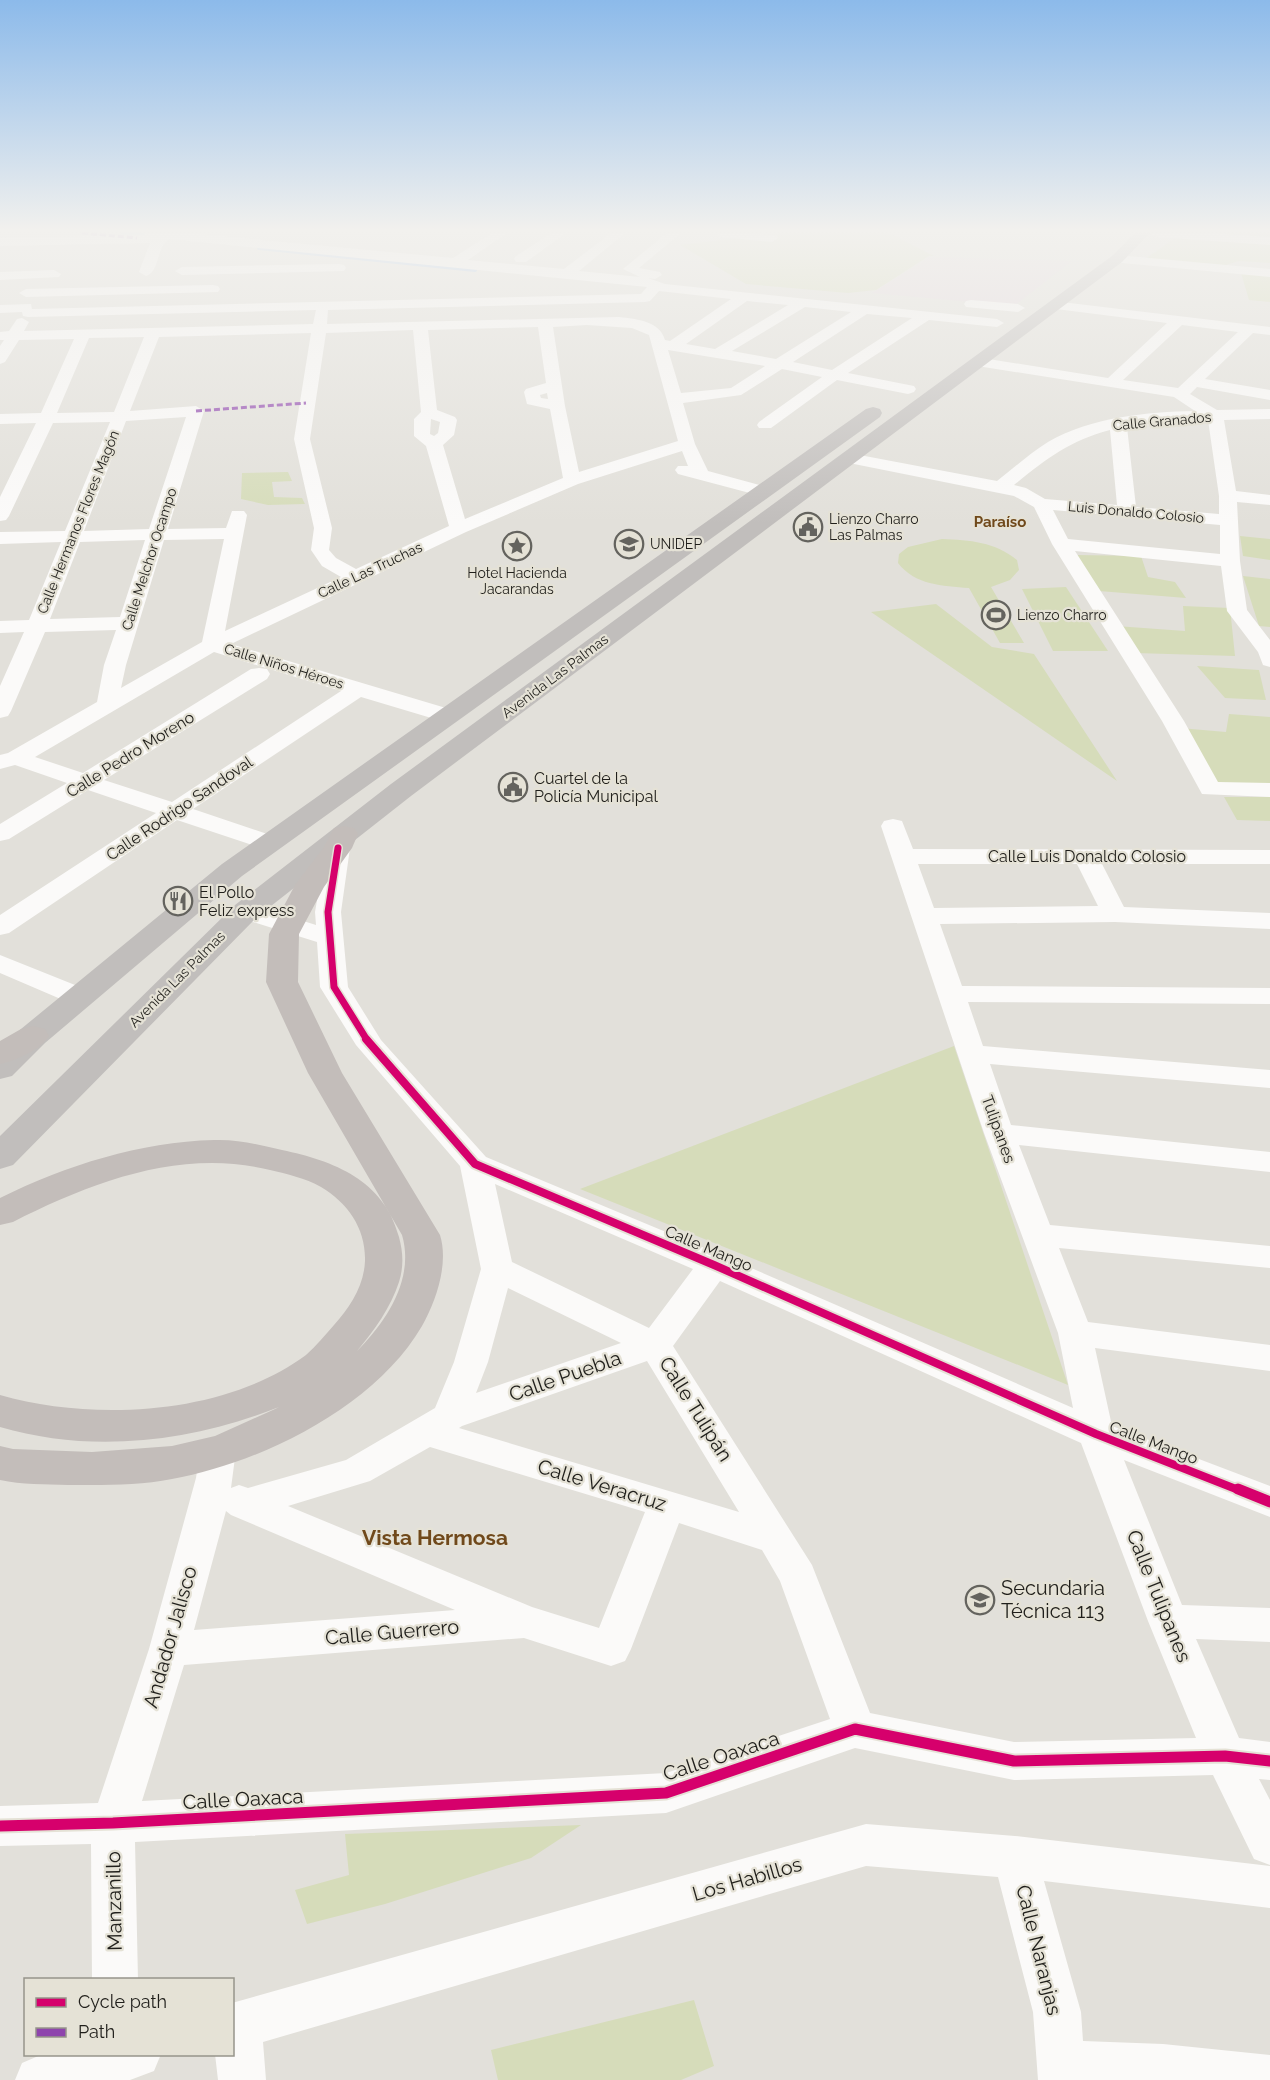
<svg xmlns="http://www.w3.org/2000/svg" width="1270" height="2080" font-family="Raleway,sans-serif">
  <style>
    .commercial { fill: #e4d8dd }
    .green { fill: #d6dcba }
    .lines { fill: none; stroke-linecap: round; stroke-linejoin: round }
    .stream { stroke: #a3c4ee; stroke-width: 4 }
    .minor { fill: #fbfaf9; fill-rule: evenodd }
    .major { fill: #c1bebc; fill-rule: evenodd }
    .highway { fill: #c3bdba; fill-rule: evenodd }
    .quiet { stroke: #8e44ad; stroke-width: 3; stroke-dasharray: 6 3; stroke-linecap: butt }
    .cycleway-far2-casing { stroke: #e5e2d6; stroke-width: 10 }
    .cycleway-far1-casing { stroke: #e5e2d6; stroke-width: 12 }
    .cycleway-casing { stroke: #e5e2d6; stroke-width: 15 }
    .cycleway-far2 { stroke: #d6006c; stroke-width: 7 }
    .cycleway-far1 { stroke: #d6006c; stroke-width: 8 }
    .cycleway { stroke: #d6006c; stroke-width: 11 }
    .labels { text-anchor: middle; stroke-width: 4.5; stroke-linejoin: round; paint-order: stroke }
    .far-street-label { font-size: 14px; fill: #201f1b; stroke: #e5e2d6 }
    .far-poi-label { font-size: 14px; fill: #201f1b; stroke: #e5e2d6; text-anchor: start }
    .far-neighbourhood-label { font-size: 15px; font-weight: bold; fill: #70491b; stroke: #e5e2d6 }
    .street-label { font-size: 16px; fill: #201f1b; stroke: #e5e2d6 }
    .poi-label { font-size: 16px; fill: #201f1b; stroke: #e5e2d6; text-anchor: start }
    .near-street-label { font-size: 20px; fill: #201f1b; stroke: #e5e2d6 }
    .near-poi-label { font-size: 20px; fill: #201f1b; stroke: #e5e2d6; text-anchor: start }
    .near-neighbourhood-label { font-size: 21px; font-weight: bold; fill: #70491b; stroke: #e5e2d6 }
  </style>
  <rect width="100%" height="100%" fill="#e2e0da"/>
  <!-- commercial -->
  <path class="commercial" d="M930 257 1072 261 1014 306 872 293Z"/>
  <!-- green -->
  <path class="green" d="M781 233H889L934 256H929L876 290 848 293 746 284 680 245Z
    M1182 233H1270V263L1239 261 1219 267 1145 259Z
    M1241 273 1270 275V302L1249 300Z
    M288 472 292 481 272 482 274 497 302 498 305 504 268 505 241 499 242 473Z
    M1240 536 1270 539V560L1243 556Z
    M942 539C970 540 995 542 1017 560L1019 570 1010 580 991 587 1024 643H1000L969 588C942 586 915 585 898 563L899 554 908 547Z
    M1075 555 1141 556 1148 577 1175 582 1186 598 1099 591Z
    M1243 576 1270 579V627L1259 626Z
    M1066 587 1108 651H1053L1022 589Z
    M936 604 992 647 1034 654 1117 781 871 612Z
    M1183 606 1230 608 1235 656 1135 653 1116 626 1185 631Z
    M1197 666 1259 670 1266 700 1225 698Z
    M1229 714 1270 717V784L1217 783 1180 728 1226 732Z
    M1224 797H1270V821L1237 820Z
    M954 1046 1068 1385 580 1189Z
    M581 1825 531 1858 385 1904 307 1924 295 1890 349 1875 345 1834Z
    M694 2000 714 2066 681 2080H498L491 2050Z"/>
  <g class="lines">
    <!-- stream -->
    <path class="stream" d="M123 233 153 236
      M259 248 475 270"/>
    <!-- minor -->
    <path class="minor" d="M144 233H189L453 258 492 233H507L468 260 564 269 611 233H625L579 271 640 277 623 269 667 233H681L639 268 660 272 662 275 655 279 648 278 665 284 997 319 1004 323 997 327 929 320 848 373 914 386 916 389 914 392 908 394 837 380 771 428H759L757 425 759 422 822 377 782 369 741 395 683 403 695 444 708 471 767 487 770 491 767 495 761 496 678 474 675 470 678 466H688L682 451 578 484 466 532 231 644 456 711 459 716 456 721 448 723 361 697 193 809 279 838 282 843 279 848 270 850 261 848 177 820 9 933 0 935V915L156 813 88 790 9 839 0 841V824L67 783 15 765 0 769V755L8 753 97 702 104 665 116 630 45 632 11 711 8 716 0 718V686L24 632 0 633V621L29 620 61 542 0 544V532L65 531 110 422 53 423 9 516 6 520 0 521V497L36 423 0 424V414L41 413 74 339 19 340 5 362 0 364V346L4 340H0V332L9 331 17 319 22 318 29 322 24 331 313 324 316 310 28 317 23 316 22 312 0 313V305L31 304 32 309 641 294 647 287 169 239C156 247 160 272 146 276L139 272 150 243 0 246V238L145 235ZM659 291 731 299 670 341 665 340C660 321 637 319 619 317L327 324 328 310 645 302 650 301ZM747 301 788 305 715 349 686 344ZM805 307 851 312 776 359 732 351ZM867 314 912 318 832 370 793 362ZM587 325 632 328 649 335 678 441 579 472 565 406 553 327ZM538 327 546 383 526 389 524 392 527 404 550 409 563 478 465 519 443 445 454 435 457 420 455 417 437 410 428 330ZM413 330 421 412 414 419V436L426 446 449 526 356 569 336 558 329 550 332 528 310 439 326 333ZM311 333 294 439 314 528 311 550 322 566 341 577 225 631 247 515 244 511H232L226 528 168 529 204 411 196 406 130 411 159 337ZM144 337 114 412 57 413 89 338ZM668 350 765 366 731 388 681 393ZM547 393 548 399 541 398 540 395ZM186 417 149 529 84 531 126 421ZM431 419 440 422 438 433 434 436 430 434ZM224 539 202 642 121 688 126 665 164 540ZM145 540 120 617 50 619 80 542ZM214 652 341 691 172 802 104 780 267 679 270 674 267 669 259 668 251 669 83 773 35 757Z
      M552 233H566L526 262H516L514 259 516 256Z
      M715 233 777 235 778 238 772 242 721 237Z
      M1150 233H1210L1270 237V245L1156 237Z
      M1117 255 1270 269V277L1112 262 1110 259 1112 256Z
      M339 264 344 265 346 268 344 271 182 275 175 271 182 267Z
      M54 270 61 274 59 277 0 280V272Z
      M213 285 218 286 220 289 218 292 26 297 19 293 26 289Z
      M971 300 1018 304 1025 308 1018 312 966 307 964 304 966 301Z
      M1053 301 1270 327V335L1253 333 1205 379 1270 390V400L1197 387 1190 394 1217 410 1270 409V419L1224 420 1236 491 1270 495V505L1237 502 1240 561 1247 610 1270 640V667L1263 665 1258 652 1227 611 1221 566 1075 551 1184 721 1218 782 1270 783V797L1202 794 1162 721 1052 544 1034 507 1014 496 849 463 843 462 840 458 843 454 849 453 997 481C1014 468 1030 453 1048 442 1091 417 1147 412 1195 411L1174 397 971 365 968 362 976 357 1108 378 1167 323 1048 308 1046 305ZM1182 325 1238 332 1178 388 1123 380ZM1208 420 1219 496V514L1136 507 1127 427ZM1110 430 1117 505 1045 499 1026 488 1014 485C1046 459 1069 441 1110 430ZM1053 510 1220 525V554L1068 539Z
      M893 819 902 821 913 849 1270 850V864H1102L1124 907 1270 913V929L1115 922 940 924 962 986 1270 988V1004L968 1002 983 1046 1270 1070V1088L990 1064 1011 1125 1270 1152V1172L1019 1145 1050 1225 1270 1246V1268L1059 1248 1088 1322 1270 1345V1371L1095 1348 1112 1426 1270 1486V1517L1124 1460 1182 1605 1270 1608V1642L1196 1639 1239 1738 1270 1742V1780L1259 1779 1270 1800V1865L1254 1859 1213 1775 1014 1780 855 1748 666 1813 135 1842 138 1980H92L91 1844 0 1846V1806L98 1803 149 1649 196 1478 200 1450 205 1440 218 1436 231 1440 236 1450 231 1488 239 1485 248 1488 346 1460 435 1408 454 1362 481 1269 460 1166 356 1045 320 987 317 942 237 917 233 911 237 905 246 903 316 925 315 912 326 848 329 843 338 841 347 843 350 848 341 912 348 987 381 1040 486 1157 726 1257 1073 1408 1058 1333 984 1133 881 826 884 821ZM918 864H1077L1098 906 934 908ZM495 1184 693 1269 649 1328 512 1262ZM720 1281 1081 1443 1148 1621 1196 1738 1014 1742 870 1713 812 1565 673 1346ZM508 1288 621 1343 476 1393 488 1362ZM647 1361 739 1512 459 1428 462 1426ZM430 1447 645 1512 599 1628 532 1607 288 1506 370 1481ZM226 1511 231 1515 455 1610 194 1630ZM679 1523 762 1550 780 1581 830 1719 666 1773 142 1801 184 1665 524 1638 611 1666 625 1661 631 1649Z
      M0 955 90 991 94 997 90 1003 80 1005 70 1003 0 973Z
      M866 1824 1015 1836 1270 1866V1908L1044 1881 1081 2012 1083 2041 1163 2044 1270 2055V2080H1038L1033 2012 998 1877 866 1866 263 2042 266 2080H218L215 2054H232V2003Z
      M43 2054H161L154 2071 130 2080H15L22 2063Z"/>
    <!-- major -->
    <path class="major" d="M1135 233H1150L1122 262 411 796 257 917 13 1165 0 1169V1136L235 905 391 784 1112 256Z
      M873 407 880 409 882 413 880 417 242 876 45 1043 12 1076 0 1079V1050L21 1029 222 864 866 409Z"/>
    <!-- highway -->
    <path class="highway" d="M344 826 354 828 358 834 352 848 324 887 299 934 298 982 342 1073 440 1235C449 1264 436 1301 422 1326 375 1407 261 1463 172 1479 138 1486 102 1485 68 1485 45 1484 22 1485 0 1480V1446L13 1449 92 1452 172 1446 215 1436 275 1409 279 1407C190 1442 92 1454 0 1427V1395C94 1422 225 1415 306 1355 316 1346 325 1335 334 1325 350 1307 364 1286 365 1261 366 1229 348 1203 321 1187 305 1178 287 1174 270 1170 181 1148 92 1182 13 1222L0 1225V1198C67 1165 140 1142 214 1140 238 1139 259 1145 282 1150 334 1161 384 1180 399 1237 403 1252 404 1266 399 1282 391 1307 374 1331 357 1351 386 1322 415 1279 402 1235L308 1073 266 982 269 934 295 885 324 847 334 828Z
      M33 1026 45 1029 49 1036C40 1050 17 1060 0 1064V1041L21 1029Z"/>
    <!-- quiet -->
    <path class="quiet" d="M82 233 137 238
      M196 411 306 403"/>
    <!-- cycleway-far2 casing -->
    <g class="cycleway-far2-casing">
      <path id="cycleway-far2" d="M338 848 328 912 334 987 367 1040"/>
    </g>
    <!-- cycleway-far1 casing -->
    <g class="cycleway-far1-casing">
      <path id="cycleway-far1" d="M366 1039 475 1164 714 1265 1096 1434 1241 1491"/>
    </g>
    <!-- cycleway casing -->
    <g class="cycleway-casing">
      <path id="cycleway" d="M1238 1489 1270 1502
        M0 1826 113 1823 666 1793 855 1729 1014 1761 1225 1756 1270 1761"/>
    </g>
    <!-- cycleway-far2 -->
    <use href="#cycleway-far2" class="cycleway-far2"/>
    <!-- cycleway-far1 -->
    <use href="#cycleway-far1" class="cycleway-far1"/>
    <!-- cycleway -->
    <use href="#cycleway" class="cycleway"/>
  </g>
  <!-- sky -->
  <linearGradient id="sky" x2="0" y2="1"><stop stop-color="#8cbaea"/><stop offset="0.44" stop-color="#f2f1ee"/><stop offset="1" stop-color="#f2f1ee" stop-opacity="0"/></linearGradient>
  <rect width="1270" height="524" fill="url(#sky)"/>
  <!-- icons -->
  <defs>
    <g id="civic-ring" transform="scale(1.5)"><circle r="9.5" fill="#e5e2d6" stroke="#64635e" stroke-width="1.5"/><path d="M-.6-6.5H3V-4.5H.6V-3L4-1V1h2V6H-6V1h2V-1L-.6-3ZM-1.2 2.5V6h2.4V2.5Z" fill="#64635e"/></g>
    <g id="university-ring" transform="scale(1.5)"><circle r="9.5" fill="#e5e2d6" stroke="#64635e" stroke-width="1.5"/><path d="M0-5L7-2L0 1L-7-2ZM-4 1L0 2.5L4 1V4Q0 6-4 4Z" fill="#64635e"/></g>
    <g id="sight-ring" transform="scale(1.5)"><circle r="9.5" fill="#e5e2d6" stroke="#64635e" stroke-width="1.5"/><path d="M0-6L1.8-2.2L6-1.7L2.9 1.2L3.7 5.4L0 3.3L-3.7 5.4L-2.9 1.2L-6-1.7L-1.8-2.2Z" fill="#64635e"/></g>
    <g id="stadium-ring" transform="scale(1.5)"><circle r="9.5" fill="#e5e2d6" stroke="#64635e" stroke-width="1.5"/><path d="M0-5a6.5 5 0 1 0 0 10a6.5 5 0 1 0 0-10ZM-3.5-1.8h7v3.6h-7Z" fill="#64635e"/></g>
    <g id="restaurant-ring" transform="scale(1.5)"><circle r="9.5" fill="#e5e2d6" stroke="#64635e" stroke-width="1.5"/><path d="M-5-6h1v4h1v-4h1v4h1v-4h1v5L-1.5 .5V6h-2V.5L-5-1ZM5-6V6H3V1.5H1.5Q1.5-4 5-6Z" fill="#64635e"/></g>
    <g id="school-ring" transform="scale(1.5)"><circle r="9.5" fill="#e5e2d6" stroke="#64635e" stroke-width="1.5"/><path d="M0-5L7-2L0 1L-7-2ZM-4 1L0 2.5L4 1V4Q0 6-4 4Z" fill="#64635e"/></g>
  </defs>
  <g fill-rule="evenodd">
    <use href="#civic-ring" x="808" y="527"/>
    <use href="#university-ring" x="629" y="544"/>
    <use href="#sight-ring" x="517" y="546"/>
    <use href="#stadium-ring" x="996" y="615"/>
    <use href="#civic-ring" x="513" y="787"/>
    <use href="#restaurant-ring" x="178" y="901"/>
    <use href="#school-ring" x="980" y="1600"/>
  </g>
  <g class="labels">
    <!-- far-street labels -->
    <g class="far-street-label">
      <text transform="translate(1162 421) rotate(-5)" y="5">Calle Granados</text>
      <text transform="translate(1136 512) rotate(5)" y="5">Luis Donaldo Colosio</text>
      <text transform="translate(78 522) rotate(-68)" y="5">Calle Hermanos Flores Magón</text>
      <text transform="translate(149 559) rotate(-72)" y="5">Calle Melchor Ocampo</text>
      <text transform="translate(370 570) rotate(-25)" y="5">Calle Las Truchas</text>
      <text transform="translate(284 666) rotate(17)" y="5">Calle Niños Héroes</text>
      <text transform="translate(555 676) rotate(-37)" y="5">Avenida Las Palmas</text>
      <text transform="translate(177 979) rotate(-45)" y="5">Avenida Las Palmas</text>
    </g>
    <!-- far-poi labels -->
    <g class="far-poi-label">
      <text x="829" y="524">Lienzo Charro<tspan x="829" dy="16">Las Palmas</tspan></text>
      <text x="650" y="549">UNIDEP</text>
      <text x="517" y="578" text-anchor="middle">Hotel Hacienda<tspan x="517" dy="16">Jacarandas</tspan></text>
      <text x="1017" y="620">Lienzo Charro</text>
    </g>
    <!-- far-neighbourhood labels -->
    <g class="far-neighbourhood-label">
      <text x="1000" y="527">Paraíso</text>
    </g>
    <!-- street labels -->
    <g class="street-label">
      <text transform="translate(130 754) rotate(-32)" y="6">Calle Pedro Moreno</text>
      <text transform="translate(179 808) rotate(-34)" y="6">Calle Rodrigo Sandoval</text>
      <text x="1087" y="862">Calle Luis Donaldo Colosio</text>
      <text transform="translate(999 1129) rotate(70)" y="6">Tulipanes</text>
      <text transform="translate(709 1248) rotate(23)" y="6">Calle Mango</text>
      <text transform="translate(1154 1442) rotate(21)" y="6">Calle Mango</text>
    </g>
    <!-- poi labels -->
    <g class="poi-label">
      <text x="534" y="784">Cuartel de la<tspan x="534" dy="18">Policía Municipal</tspan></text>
      <text x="199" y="898">El Pollo<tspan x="199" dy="18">Feliz express</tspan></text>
    </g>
    <!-- near-street labels -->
    <g class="near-street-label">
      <text transform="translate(565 1376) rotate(-19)" y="7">Calle Puebla</text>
      <text transform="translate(696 1409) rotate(58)" y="7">Calle Tulipán</text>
      <text transform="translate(602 1485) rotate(17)" y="7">Calle Veracruz</text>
      <text transform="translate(1159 1596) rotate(68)" y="7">Calle Tulipanes</text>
      <text transform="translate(392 1632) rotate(-5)" y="7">Calle Guerrero</text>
      <text transform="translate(170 1637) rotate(-74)" y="7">Andador Jalisco</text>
      <text transform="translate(721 1756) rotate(-18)" y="7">Calle Oaxaca</text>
      <text transform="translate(243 1799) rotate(-3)" y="7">Calle Oaxaca</text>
      <text transform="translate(747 1879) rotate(-16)" y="7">Los Habillos</text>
      <text transform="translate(114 1901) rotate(-91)" y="7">Manzanillo</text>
      <text transform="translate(1039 1950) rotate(76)" y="7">Calle Naranjas</text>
    </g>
    <!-- near-poi labels -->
    <g class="near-poi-label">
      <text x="1001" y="1595">Secundaria<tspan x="1001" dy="23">Técnica 113</tspan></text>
    </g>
    <!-- near-neighbourhood labels -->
    <g class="near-neighbourhood-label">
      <text x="435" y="1545">Vista Hermosa</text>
    </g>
  </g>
  <!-- legend -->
  <rect x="24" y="1978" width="210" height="78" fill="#e5e2d6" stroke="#96948b" stroke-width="1.5"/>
  <rect x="36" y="1998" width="30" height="9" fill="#d6006c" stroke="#96948b" stroke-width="1.5"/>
  <text x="78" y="2008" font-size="18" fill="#201f1b">Cycle path</text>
  <rect x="36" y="2028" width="30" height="9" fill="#8e44ad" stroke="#96948b" stroke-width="1.5"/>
  <text x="78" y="2038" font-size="18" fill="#201f1b">Path</text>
</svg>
